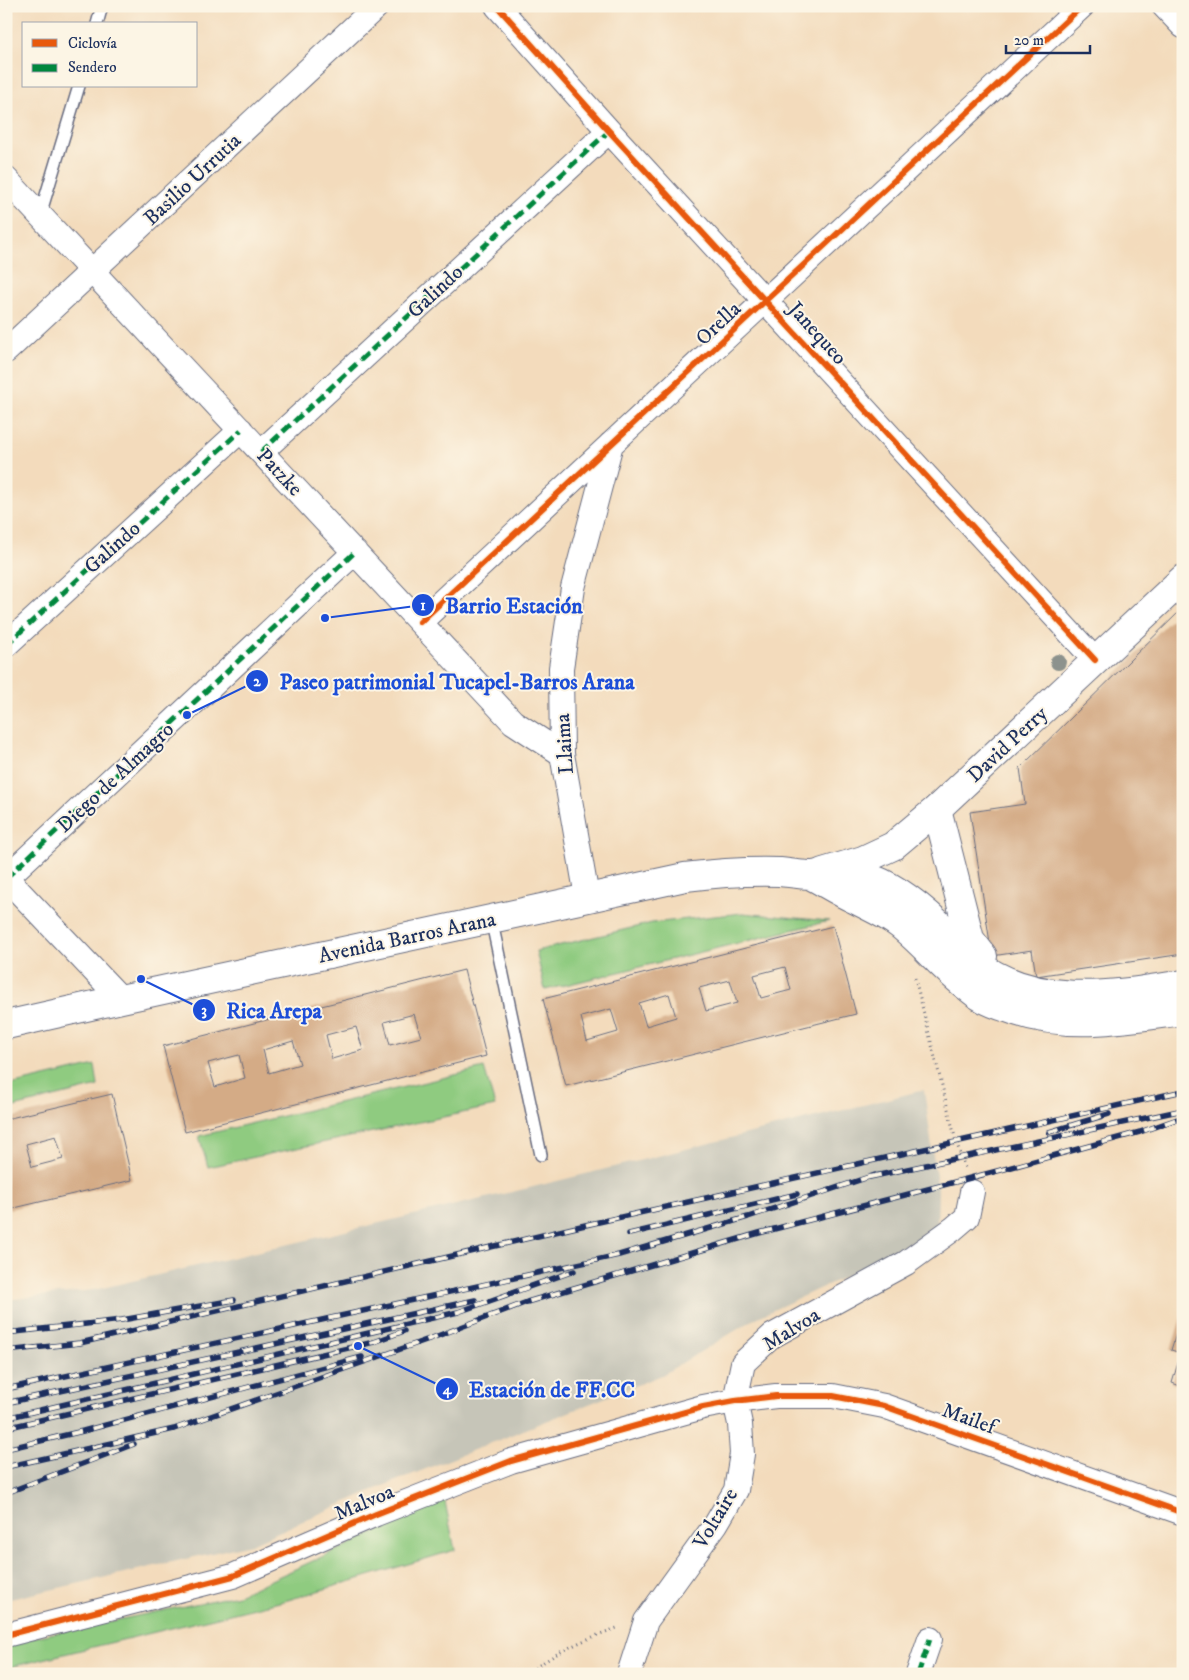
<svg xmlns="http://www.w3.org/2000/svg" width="1189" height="1680" font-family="'IM FELL DW Pica',serif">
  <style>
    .industrial { fill: #c6c5b8 }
    .green { fill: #8fcb80; stroke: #557d6f }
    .building { fill: #d4ab86; fill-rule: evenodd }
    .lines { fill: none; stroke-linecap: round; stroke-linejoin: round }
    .service-casing { stroke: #676b7f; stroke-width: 14 }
    .minor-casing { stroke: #676b7f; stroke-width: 26 }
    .tertiary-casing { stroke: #676b7f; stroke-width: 30 }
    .secondary-casing { stroke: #676b7f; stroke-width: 30 }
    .path { stroke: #676b7f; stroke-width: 3; stroke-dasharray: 1 4; stroke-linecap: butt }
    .service { stroke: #fff; stroke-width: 11 }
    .minor { stroke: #fff; stroke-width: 24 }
    .tertiary { stroke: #fff; stroke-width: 28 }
    .secondary { stroke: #fff; stroke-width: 28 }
    .rail-casing { stroke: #1b2f5e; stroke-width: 5.5 }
    .rail { stroke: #fcf5e5; stroke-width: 4; stroke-dasharray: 11; stroke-linecap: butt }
    .quiet { stroke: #00873e; stroke-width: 5; stroke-dasharray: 10 5; stroke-linecap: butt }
    .cycleway-casing { stroke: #fcf5e5; stroke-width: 9 }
    .cycleway { stroke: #e8590c; stroke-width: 6 }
    .tree { fill: #8c928d }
    .labels { text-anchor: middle; stroke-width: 4; stroke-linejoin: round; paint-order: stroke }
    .street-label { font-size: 21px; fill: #1b2f5e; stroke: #fcf5e5 }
    .leader { fill: none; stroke: #1d4ed8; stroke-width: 2 }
    .callout-dot { fill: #1d4ed8; stroke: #fcf5e5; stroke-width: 2 }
    .mark-label { font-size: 15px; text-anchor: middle; font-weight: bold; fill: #fff }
    .callout-label { font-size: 22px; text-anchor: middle; font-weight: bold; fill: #1d4ed8; stroke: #fcf5e5; stroke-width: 4; stroke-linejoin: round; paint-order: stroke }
  </style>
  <rect width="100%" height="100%" fill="#fcf5e5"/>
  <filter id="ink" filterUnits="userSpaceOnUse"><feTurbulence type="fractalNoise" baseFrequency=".02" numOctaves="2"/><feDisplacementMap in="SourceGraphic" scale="10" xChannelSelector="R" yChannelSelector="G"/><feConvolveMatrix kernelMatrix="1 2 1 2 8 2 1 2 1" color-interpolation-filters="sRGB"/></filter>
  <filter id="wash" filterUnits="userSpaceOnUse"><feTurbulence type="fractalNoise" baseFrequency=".0096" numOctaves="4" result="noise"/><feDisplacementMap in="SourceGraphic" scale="20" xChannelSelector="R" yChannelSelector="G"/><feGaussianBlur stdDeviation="1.12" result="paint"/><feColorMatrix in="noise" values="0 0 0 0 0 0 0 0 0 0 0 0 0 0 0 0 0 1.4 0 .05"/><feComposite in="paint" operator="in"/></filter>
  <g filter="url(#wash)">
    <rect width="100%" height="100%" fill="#f3dbbc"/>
    <!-- industrial -->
    <path class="industrial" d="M924 1090 938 1191 937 1234 758 1317 662 1375 373 1490 251 1544 6 1600V1300L94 1290 533 1187Z"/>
    <!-- green -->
    <path class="green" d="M742 913 829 921 545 990 536 951 652 923Z
      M95 1065 98 1086 6 1109V1086Z
      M484 1068 495 1106 208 1167 199 1136Z
      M444 1497 455 1550 288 1600 6 1668V1643L238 1595 405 1519Z"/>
    <g id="blocks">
      <!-- building -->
      <path class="building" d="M1183 608V954L1036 976 1032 950 992 956 970 812 1025 804 1020 768Z
        M833 926 856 1014 566 1086 543 999ZM785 967 791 990 761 998 754 975ZM730 980 737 1003 706 1011 699 988ZM669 994 676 1017 646 1026 639 1003ZM611 1009 618 1032 587 1041 581 1017Z
        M464 970 486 1056 185 1132 163 1046ZM414 1014 421 1037 390 1045 384 1022ZM356 1027 363 1050 332 1059 326 1035ZM293 1041 300 1064 269 1073 263 1050ZM239 1055 245 1078 215 1087 208 1063Z
        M112 1094 132 1180 6 1210V1119ZM56 1136 63 1159 32 1167 26 1144Z
        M1182 1315H1183V1387L1172 1383 1181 1353 1171 1350Z"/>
    </g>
  </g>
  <g filter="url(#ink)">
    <use href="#blocks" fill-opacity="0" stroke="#676b7f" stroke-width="1"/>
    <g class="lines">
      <!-- service casing -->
      <g class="service-casing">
        <path id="service" d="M97 24 102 6
          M40 215 79 86
          M491 918 541 1155"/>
      </g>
      <!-- minor casing -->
      <g class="minor-casing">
        <path id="minor" d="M497 6 609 131 1095 660
          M1164 6 1183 26
          M6 179 513 722 562 754
          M6 351 377 6
          M261 452 609 131
          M420 622 1082 6
          M6 645 241 430
          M6 878 355 552
          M6 878 121 999
          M587 897 562 754 561 668 573 588 611 444
          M6 1635 233 1576 376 1514 511 1461 703 1407 735 1401 776 1396H833L884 1406 1183 1513
          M629 1674 646 1621 716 1524 736 1490 742 1454 740 1424 735 1401 743 1363 772 1336 906 1263 953 1229 967 1217 972 1192
          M918 1674 930 1639"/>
      </g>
      <!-- tertiary casing -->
      <g class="tertiary-casing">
        <path id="tertiary" d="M823 872 863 860 893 846 937 809 1183 579"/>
      </g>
      <!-- secondary casing -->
      <g class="secondary-casing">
        <path id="secondary" d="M937 809 970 939 983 956
          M810 875C825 883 839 892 854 899 869 907 886 914 900 925 925 945 944 970 970 989 980 998 994 1004 1007 1008 1066 1031 1122 1019 1183 1011
          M6 1025 121 999 685 877C717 873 748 871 780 872 790 873 800 875 810 875 816 875 822 873 829 872 844 872 859 874 873 879 902 890 928 913 949 934 958 943 966 954 975 962 1035 1009 1113 995 1183 984"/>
      </g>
      <!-- path -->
      <path class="path" d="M915 978 956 1141 965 1168
        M527 1674C554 1653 584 1639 617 1628"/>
      <!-- service -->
      <use href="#service" class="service"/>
      <!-- minor -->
      <use href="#minor" class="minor"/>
      <!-- tertiary -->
      <use href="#tertiary" class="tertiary"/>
      <!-- secondary -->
      <use href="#secondary" class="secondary"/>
      <!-- rail casing -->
      <g class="rail-casing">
        <path id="rail" d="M1049 1132 1109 1114
          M870 1177 1183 1110
          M629 1234 797 1194
          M6 1333 122 1320 234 1300
          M6 1351 80 1343 581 1226 1183 1091
          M6 1389 619 1255 748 1217 875 1175
          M6 1403 475 1300
          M6 1418 458 1312 574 1271
          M6 1428 374 1342 404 1331
          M6 1449 83 1431 362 1357
          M6 1467 174 1429 432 1338 527 1302 759 1233 1001 1170 1140 1132 1183 1117
          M6 1493 134 1444"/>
      </g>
      <!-- rail -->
      <use href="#rail" class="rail"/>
      <!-- quiet -->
      <path class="quiet" d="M261 452 609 131
        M6 645 241 430
        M6 878 355 552
        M918 1674 930 1639"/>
      <!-- cycleway casing -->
      <g class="cycleway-casing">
        <path id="cycleway" d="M497 6 609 131 1095 660
          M420 622 1082 6
          M6 1635 233 1576 376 1514 511 1461 703 1407 735 1401 776 1396H833L884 1406 1183 1513"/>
      </g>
      <!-- cycleway -->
      <use href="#cycleway" class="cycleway"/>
    </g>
    <!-- trees -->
    <circle class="tree" cx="1058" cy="662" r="8"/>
  </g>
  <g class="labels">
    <!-- street labels -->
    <g class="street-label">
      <text transform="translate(192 179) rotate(-43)" y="7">Basilio Urrutia</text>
      <text transform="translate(435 291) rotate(-43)" y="7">Galindo</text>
      <text transform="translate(718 323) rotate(-43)" y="7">Orella</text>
      <text transform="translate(818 333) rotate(48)" y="7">Janequeo</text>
      <text transform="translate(280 472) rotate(47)" y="7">Patzke</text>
      <text transform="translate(112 547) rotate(-42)" y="7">Galindo</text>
      <text transform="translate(564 744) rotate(-94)" y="7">Llaima</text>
      <text transform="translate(1007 744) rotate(-43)" y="7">David Perry</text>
      <text transform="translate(115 777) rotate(-43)" y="7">Diego de Almagro</text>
      <text transform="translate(407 937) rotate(-12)" y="7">Avenida Barros Arana</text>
      <text transform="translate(791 1329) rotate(-32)" y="7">Malvoa</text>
      <text transform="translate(969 1418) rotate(20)" y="7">Mailef</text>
      <text transform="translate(364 1502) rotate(-23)" y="7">Malvoa</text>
      <text transform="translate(715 1518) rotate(-59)" y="7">Voltaire</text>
    </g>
  </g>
  <!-- callouts -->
  <path class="leader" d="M325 618L423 605M187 715L257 681M141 979L204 1010M358 1346L447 1389"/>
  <g class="callout-dot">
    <circle cx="325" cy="618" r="5"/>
    <circle cx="187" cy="715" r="5"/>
    <circle cx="141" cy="979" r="5"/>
    <circle cx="358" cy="1346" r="5"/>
    <circle cx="423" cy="605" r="12"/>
    <circle cx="257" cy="681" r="12"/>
    <circle cx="204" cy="1010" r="12"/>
    <circle cx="447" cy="1389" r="12"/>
  </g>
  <g class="mark-label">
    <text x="423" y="610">1</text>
    <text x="257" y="686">2</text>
    <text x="204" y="1015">3</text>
    <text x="447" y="1394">4</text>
  </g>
  <g class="callout-label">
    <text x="514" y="613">Barrio Estación</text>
    <text x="457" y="689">Paseo patrimonial Tucapel-Barros Arana</text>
    <text x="274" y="1018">Rica Arepa</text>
    <text x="552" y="1397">Estación de FF.CC</text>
  </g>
  <!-- margin -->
  <rect width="1189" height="1680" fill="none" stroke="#fcf5e5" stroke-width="25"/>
  <!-- legend -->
  <rect x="22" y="22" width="175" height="65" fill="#fcf5e5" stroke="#a2a6af"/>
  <rect x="32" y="39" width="25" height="8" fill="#e8590c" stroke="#a2a6af"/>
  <text x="68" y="48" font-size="15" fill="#1b2f5e">Ciclovía</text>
  <rect x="32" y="64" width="25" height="8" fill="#00873e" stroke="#a2a6af"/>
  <text x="68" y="72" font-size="15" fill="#1b2f5e">Sendero</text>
  <!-- scale -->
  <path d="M1006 45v8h84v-8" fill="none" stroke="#1b2f5e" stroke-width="2.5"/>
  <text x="1014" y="45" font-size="15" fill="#1b2f5e" stroke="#fcf5e5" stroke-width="4" paint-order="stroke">20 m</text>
</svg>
